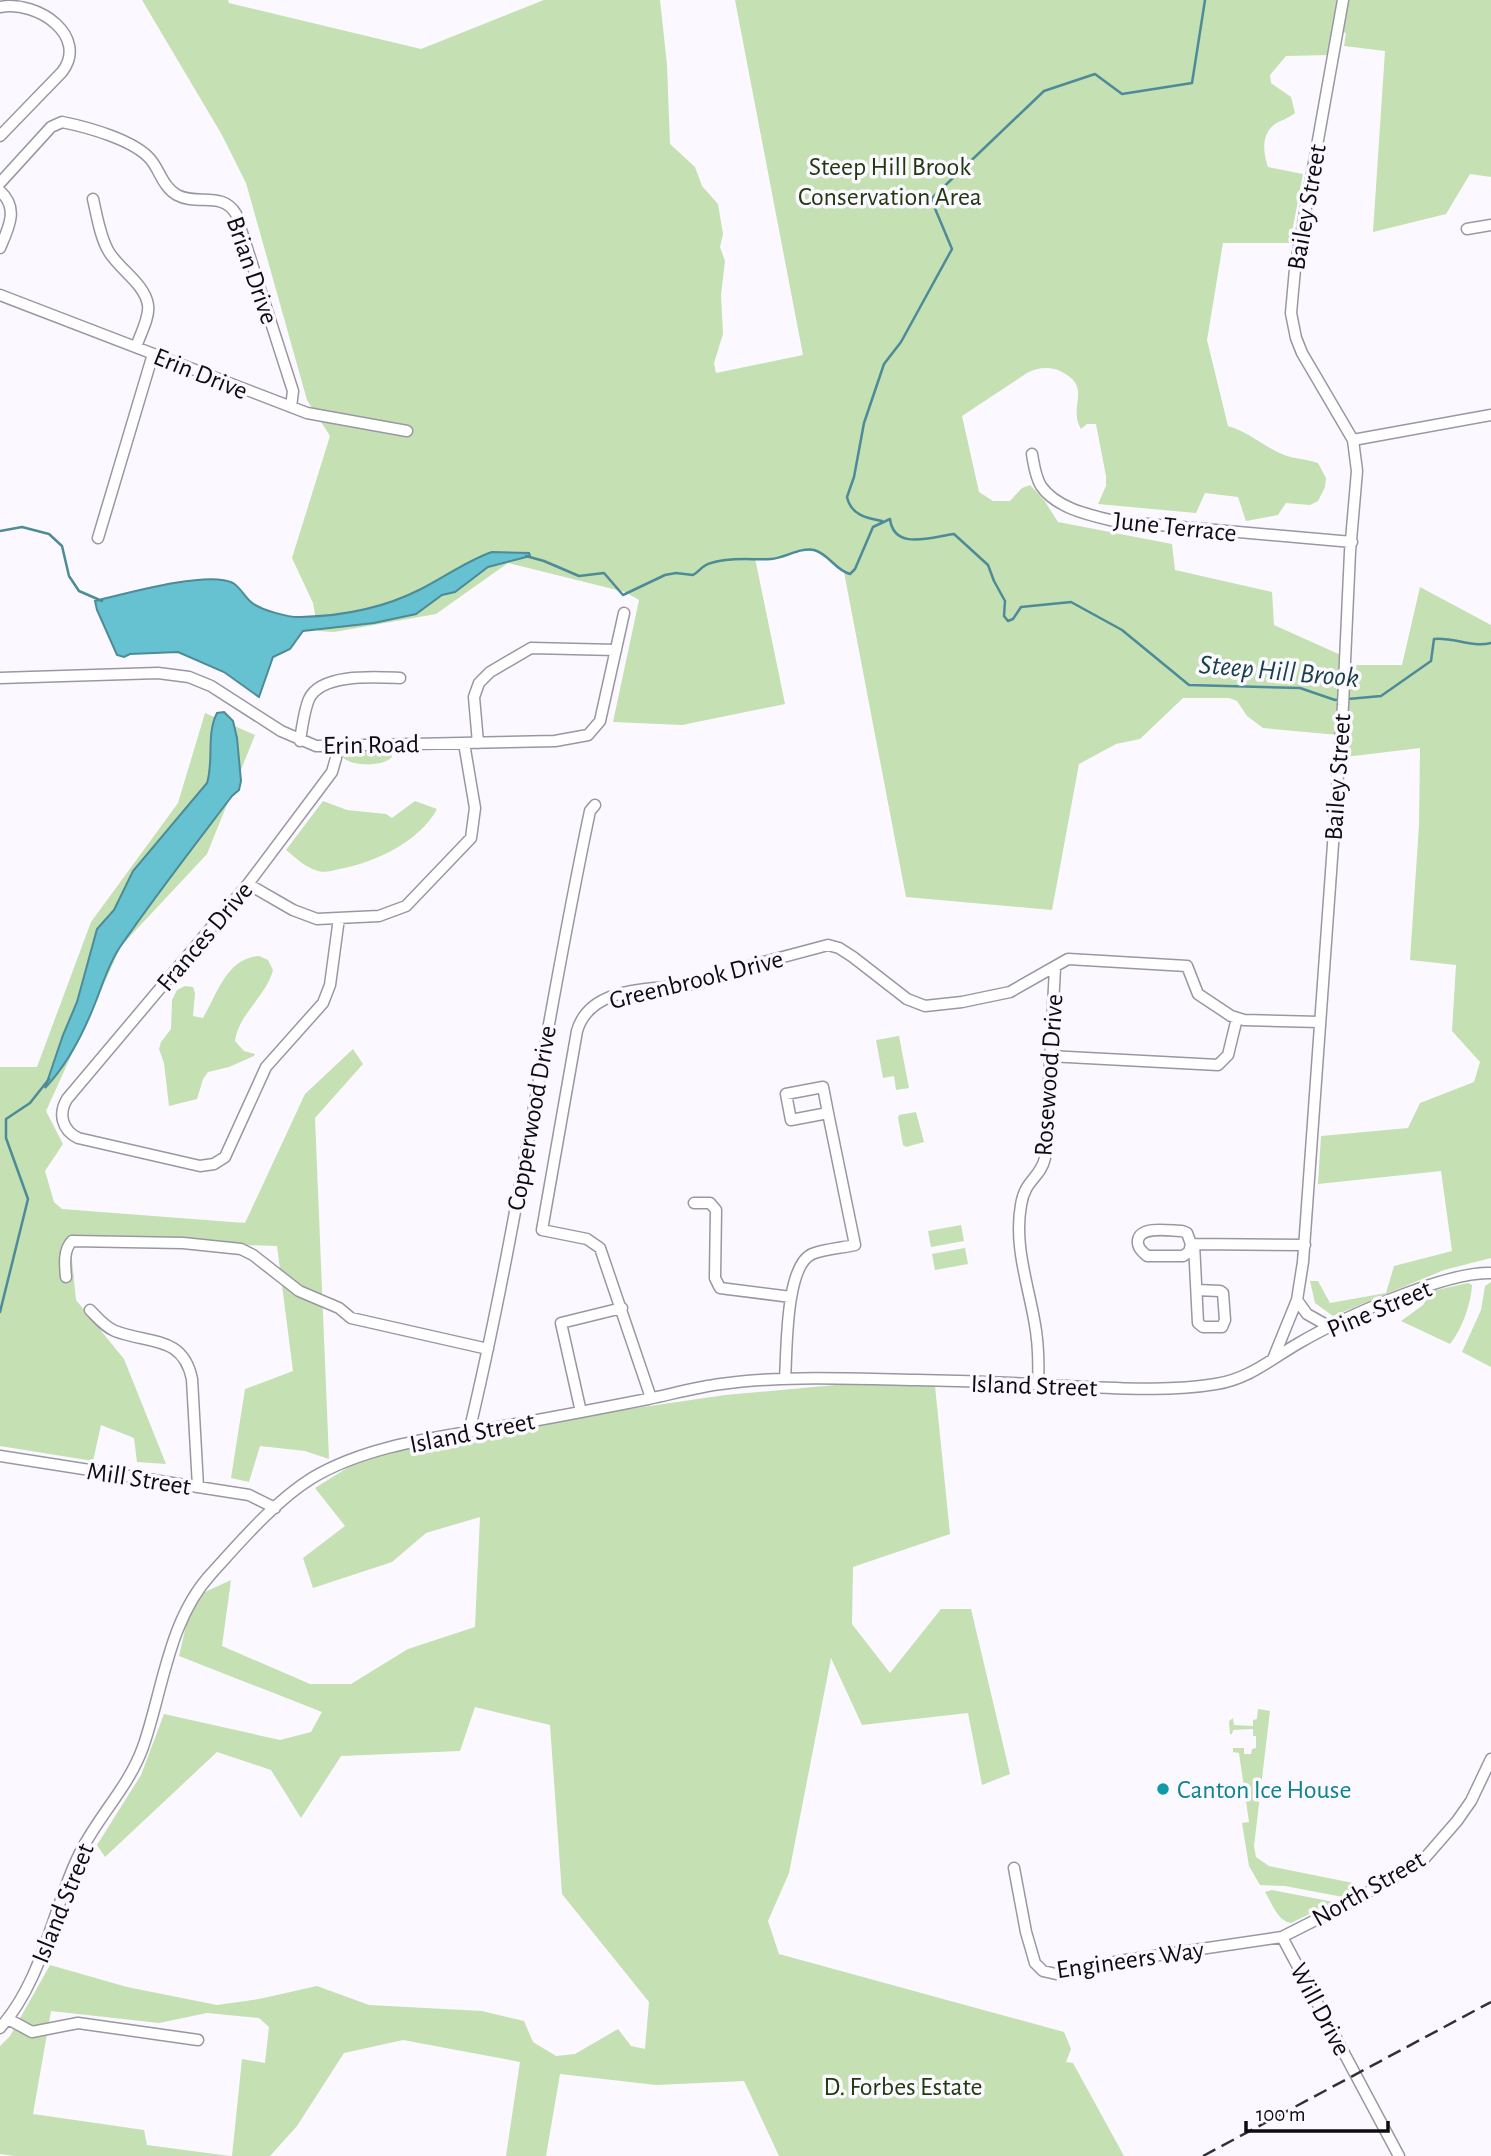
<svg xmlns="http://www.w3.org/2000/svg" width="1491" height="2156" font-family="'Alegreya Sans',sans-serif">
  <style>
    .green { fill: #c5e0b3 }
    .water { fill: #66c1d1; stroke: #4c8b97; stroke-width: 2 }
    .lines { fill: none; stroke-linecap: round; stroke-linejoin: round }
    .stream { stroke: #4c8b97; stroke-width: 2.5 }
    .minor-casing { stroke: #9a97a3; stroke-width: 13 }
    .minor { stroke: #fff; stroke-width: 10 }
    .rail { stroke: #333136; stroke-width: 2.5; stroke-dasharray: 14 7; stroke-linecap: butt }
    .culture-dot { fill: #0f9aa8; stroke: #fbf9ff; stroke-width: 2.5 }
    .labels { text-anchor: middle; stroke-width: 7; stroke-linejoin: round; paint-order: stroke }
    .park-label { font-size: 26px; fill: #22390f; stroke: #fbf9ff }
    .street-label { font-size: 26px; fill: #0e0c11; stroke: #fbf9ff }
    .culture-label { font-size: 26px; fill: #0d838f; stroke: #fbf9ff; text-anchor: start }
    .water-label { font-size: 28px; font-style: italic; fill: #174148; stroke: #fbf9ff }
  </style>
  <rect width="100%" height="100%" fill="#fbf9ff"/>
  <!-- green -->
  <path class="green" d="M142 0H228L229 3 421 49 544 0H660L667 65 670 144 695 167 702 186 718 204 723 234 720 247 725 261 721 295 723 334 714 363 716 373 803 355 735 0H1338L1329 55 1286 56 1270 75 1271 83 1291 97 1295 113C1289 118 1282 120 1275 124 1261 134 1263 153 1268 167L1303 174 1290 243H1223L1207 340 1228 426C1249 432 1264 447 1284 455 1295 459 1307 459 1318 463L1326 478 1325 487 1318 501 1310 505 1286 503 1278 515 1246 521 1238 497 1205 493 1196 513 1098 504 1106 486V476L1096 424H1087L1081 429C1067 406 1094 387 1060 371 1049 366 1037 368 1027 373L962 416 979 492 993 501H1010L1022 488 1030 485 1044 500 1058 522 1172 544 1175 570 1272 592 1274 625 1343 656 1338 735 1263 728 1247 716 1237 701 1229 698H1183L1140 739 1116 744 1079 764 1052 910 906 897 844 572 828 557 814 550 801 551 771 559 755 558 785 704 682 725 613 722 639 600 625 592 508 563 436 614 334 632 318 631 313 603 292 558 330 436 307 400 246 183 222 135Z
    M1349 0H1491V177L1470 174 1446 214 1373 232 1385 51 1344 46 1346 33 1343 32Z
    M1420 587 1491 625V1258L1444 1270 1333 1316 1315 1303 1310 1281H1318L1330 1303 1386 1293 1394 1266 1452 1251 1441 1171 1318 1184 1321 1136 1408 1128 1420 1103 1474 1082 1480 1062 1452 1031 1456 965 1410 960 1419 825 1420 748 1345 757 1352 665H1402Z
    M205 713 255 735 207 854 121 946 46 1111 63 1144 45 1171 54 1202 62 1209 245 1223 305 1094 353 1049 363 1064 315 1118 329 1459 305 1451 260 1446 249 1482 231 1478 245 1389 293 1371 277 1246 70 1240 76 1300 124 1359 166 1464 137 1462 134 1438 101 1425 93 1461 0 1446V1067H37L91 922 178 803Z
    M390 751 392 757C383 767 352 767 342 757L345 752Z
    M323 801 347 810 386 814 392 818 415 801 437 809C420 841 375 863 339 869 332 871 325 873 318 871 306 868 296 858 286 850Z
    M259 956 268 960 273 970C266 997 239 1013 235 1041L244 1051 255 1054 254 1056 229 1067 208 1072 203 1079 197 1099 169 1106 164 1063 159 1049 161 1042 171 1029 172 1000 177 990 185 986 193 987 195 993 193 1016 203 1018C218 993 226 959 259 956Z
    M899 1036 909 1088 896 1090 894 1076 883 1078 876 1040Z
    M916 1112 924 1142 906 1147 903 1145 898 1118 899 1115Z
    M961 1225 964 1241 931 1247 928 1231Z
    M965 1248 968 1264 935 1270 932 1254Z
    M1491 1282V1367L1462 1352 1481 1310 1485 1286Z
    M1468 1283 1472 1285C1471 1304 1462 1329 1450 1344L1401 1321 1423 1305 1432 1291Z
    M934 1376 950 1534 853 1567 852 1624 890 1673 941 1609H971L1010 1774 982 1785 968 1713 862 1725 831 1658 789 1873 768 1921 779 1954 1064 2032 1071 2049 1066 2062 1073 2063 1124 2156H779L744 2081 656 2085 560 2074 546 2156H506L520 2062 403 2040 344 2053 297 2126 270 2156H232L242 2059 265 2063 269 2027 259 2018 207 2013 159 2023 51 2011 33 2114 144 2130 147 2145 230 2156H15L0 2154V2046L10 2036 50 1965 127 1987 217 2005 259 1999 317 1986 369 2005 482 2011 524 2021 533 2042 556 2056 575 2054 618 2029 631 2046 645 2049 649 2002 562 1894 550 1725 475 1707 460 1751 341 1756 301 1818 271 1770 217 1752 105 1857 97 1845 141 1775 164 1714 280 1740 311 1732 322 1712 179 1656 188 1617 205 1592 231 1580 222 1646 310 1684H351L408 1649 475 1627 480 1517 426 1533 392 1562 313 1588 303 1558 345 1526 315 1488 384 1445 725 1395Z
    M1258 1709 1270 1711 1254 1846 1256 1857 1269 1866 1353 1883 1356 1885V1892L1343 1897 1285 1886 1260 1885 1249 1866 1242 1823 1249 1822 1239 1753 1233 1752V1748H1244V1754H1251L1252 1749 1256 1748V1736H1253V1729L1233 1730 1232 1734H1230L1229 1721 1233 1718 1234 1725 1253 1726V1720L1257 1719Z
    M1272 1890 1334 1902 1291 1923C1277 1921 1272 1903 1265 1892Z"/>
  <!-- water -->
  <path class="water" d="M492 552 529 553 530 556 488 567 455 592 442 595 416 614 374 623 303 631 290 649 273 657 259 697 224 672 178 652 130 654 124 657 117 655 97 610 95 601C124 594 208 570 233 583 240 587 245 597 251 602 260 610 290 618 301 617 343 616 384 608 421 589 445 577 466 561 492 552Z
    M224 712 233 721 237 738 241 781 239 790 232 796C194 846 155 896 120 947 109 963 103 983 96 1001 84 1032 69 1063 45 1088L63 1035 77 1002 97 929 114 910 133 871 207 783C214 761 206 734 217 713Z"/>
  <g class="lines">
    <!-- stream -->
    <path class="stream" d="M882 521C866 518 851 515 847 497L854 477 864 423 884 364 901 342 952 249 931 199 1044 91 1095 74 1122 94 1192 83 1205 0
      M0 531 22 527 49 534 62 546 69 576 79 591 102 601
      M526 556 544 561 579 576 604 573 623 595 665 575 676 573 693 575C700 571 702 565 711 563 730 557 751 560 771 559 785 558 800 547 814 550 829 554 835 570 850 574L855 569 873 527 890 519C894 551 931 537 954 534L988 565 994 581 1005 601 1004 616 1008 621 1013 619 1021 607 1071 602 1122 630 1189 685 1300 688 1335 700 1341 699
      M1348 699 1381 696 1431 661 1434 639C1454 637 1472 648 1491 643
      M0 1312 28 1199 6 1138V1119L30 1103 49 1079"/>
    <!-- minor casing -->
    <g class="minor-casing">
      <path id="minor" d="M0 7C39 0 89 37 62 72L0 136
        M0 183 51 127 62 122C87 127 135 140 151 160 160 171 163 187 177 195 197 206 223 191 236 214L293 391 291 407
        M0 191C19 208 9 227 0 248
        M93 199C97 216 100 237 109 252 119 269 145 284 148 305 150 317 140 335 136 347
        M1467 229 1491 225
        M0 295 307 413 407 431
        M1353 440 1491 415
        M1032 454C1034 465 1035 476 1041 486 1056 508 1089 515 1114 521L1352 542
        M98 538 153 354
        M0 678 158 673 189 677 211 686 281 731 316 746 555 741 588 735 600 721 624 613
        M300 741C302 727 304 711 309 699 321 673 376 677 400 678
        M478 743 474 697 479 683 490 672 531 648 616 650
        M335 747 336 758 332 772 248 884 67 1099C58 1114 62 1130 78 1138L200 1166 214 1164 225 1157 266 1067 323 1003 330 985 339 918
        M248 884 293 910 317 919 379 916 406 906 471 838 475 808 464 743
        M1049 1056 1218 1065 1228 1055 1237 1018
        M694 1203H710L716 1210 715 1278 720 1288 791 1297
        M1191 1244 1189 1252 1183 1256H1147C1142 1251 1137 1248 1138 1240 1141 1225 1171 1231 1182 1231L1187 1233 1191 1244 1305 1245
        M1194 1244 1198 1323 1203 1327H1222L1225 1320 1223 1293 1220 1291 1197 1290
        M66 1277C65 1266 63 1250 72 1241L183 1243 241 1249 253 1255 299 1291 339 1308 351 1318 488 1349
        M1297 1300 1307 1314 1330 1327
        M90 1310C98 1318 105 1327 115 1331 149 1344 183 1335 192 1379L198 1487
        M1273 1359 1297 1300 1303 1262 1343 705 1350 552 1357 471 1353 440 1302 353 1296 338 1291 313 1295 269 1343 0
        M785 1379C787 1352 785 1266 812 1254 824 1249 841 1248 855 1245L828 1113 791 1120 786 1094 823 1087 828 1113
        M1038 1384C1039 1363 1038 1339 1034 1319 1027 1281 1014 1244 1021 1205 1025 1179 1040 1179 1045 1158L1055 968
        M651 1398 600 1248 587 1239 542 1230 577 1031C590 986 649 990 687 985 701 983 716 978 730 974L734 970 828 945 839 948 853 957 907 999 925 1006 962 1002 1010 992 1068 959 1187 966 1198 994 1231 1016 1244 1020 1319 1022
        M581 1412 561 1323 622 1308
        M469 1432C518 1227 546 1018 590 811L595 805
        M0 1456 249 1495 275 1508
        M1014 1868 1026 1932 1035 1963 1043 1971 1056 1974 1119 1961 1282 1937 1355 1900 1424 1859 1457 1821 1471 1801 1491 1759
        M1282 1937 1399 2156
        M8 2019 32 2032 78 2023 198 2040
        M0 2028C42 1981 51 1915 77 1859 95 1819 128 1789 143 1747 163 1690 168 1621 211 1574 240 1542 275 1501 312 1478 371 1443 444 1437 510 1425 556 1417 602 1408 648 1399 672 1394 697 1387 721 1384 784 1375 854 1379 917 1380 967 1381 1017 1383 1067 1386 1117 1388 1167 1392 1216 1384 1249 1379 1271 1359 1299 1343 1340 1319 1446 1271 1491 1273"/>
    </g>
    <!-- minor -->
    <use href="#minor" class="minor"/>
    <!-- rail -->
    <path class="rail" d="M1203 2156 1491 2002"/>
  </g>
  <!-- markers -->
  <circle class="culture-dot" cx="1163" cy="1789" r="7"/>
  <g class="labels">
    <!-- park labels -->
    <g class="park-label">
      <text x="890" y="175">Steep Hill Brook<tspan x="890" dy="30">Conservation Area</tspan></text>
      <text x="903" y="2095">D. Forbes Estate</text>
    </g>
    <!-- street labels -->
    <g class="street-label">
      <text transform="translate(1306 207) rotate(-80)" y="9">Bailey Street</text>
      <text transform="translate(253 270) rotate(71)" y="9">Brian Drive</text>
      <text transform="translate(201 373) rotate(22)" y="9">Erin Drive</text>
      <text transform="translate(1175 526) rotate(6)" y="9">June Terrace</text>
      <text transform="translate(371 744) rotate(-1)" y="9">Erin Road</text>
      <text transform="translate(1337 777) rotate(-86)" y="9">Bailey Street</text>
      <text transform="translate(204 936) rotate(-50)" y="9">Frances Drive</text>
      <text transform="translate(696 979) rotate(-14)" y="9">Greenbrook Drive</text>
      <text transform="translate(1048 1075) rotate(-86)" y="9">Rosewood Drive</text>
      <text transform="translate(531 1118) rotate(-80)" y="9">Copperwood Drive</text>
      <text transform="translate(1379 1308) rotate(-23)" y="9">Pine Street</text>
      <text transform="translate(1034 1385) rotate(2)" y="9">Island Street</text>
      <text transform="translate(472 1432) rotate(-11)" y="9">Island Street</text>
      <text transform="translate(139 1478) rotate(9)" y="9">Mill Street</text>
      <text transform="translate(1368 1888) rotate(-30)" y="9">North Street</text>
      <text transform="translate(62 1903) rotate(-68)" y="9">Island Street</text>
      <text transform="translate(1130 1959) rotate(-8)" y="9">Engineers Way</text>
      <text transform="translate(1321 2009) rotate(62)" y="9">Will Drive</text>
    </g>
    <!-- culture labels -->
    <g class="culture-label">
      <text x="1177" y="1798">Canton Ice House</text>
    </g>
    <!-- water labels -->
    <g class="water-label">
      <text transform="translate(1279 670) rotate(5)" y="10">Steep Hill Brook</text>
    </g>
  </g>
  <!-- scale -->
  <path d="M1246 2121v10h142v-10" fill="none" stroke="#0e0c11" stroke-width="3.5"/>
  <text x="1256" y="2121" font-size="21" fill="#0e0c11" stroke="#fbf9ff" stroke-width="5" paint-order="stroke">100 m</text>
</svg>
